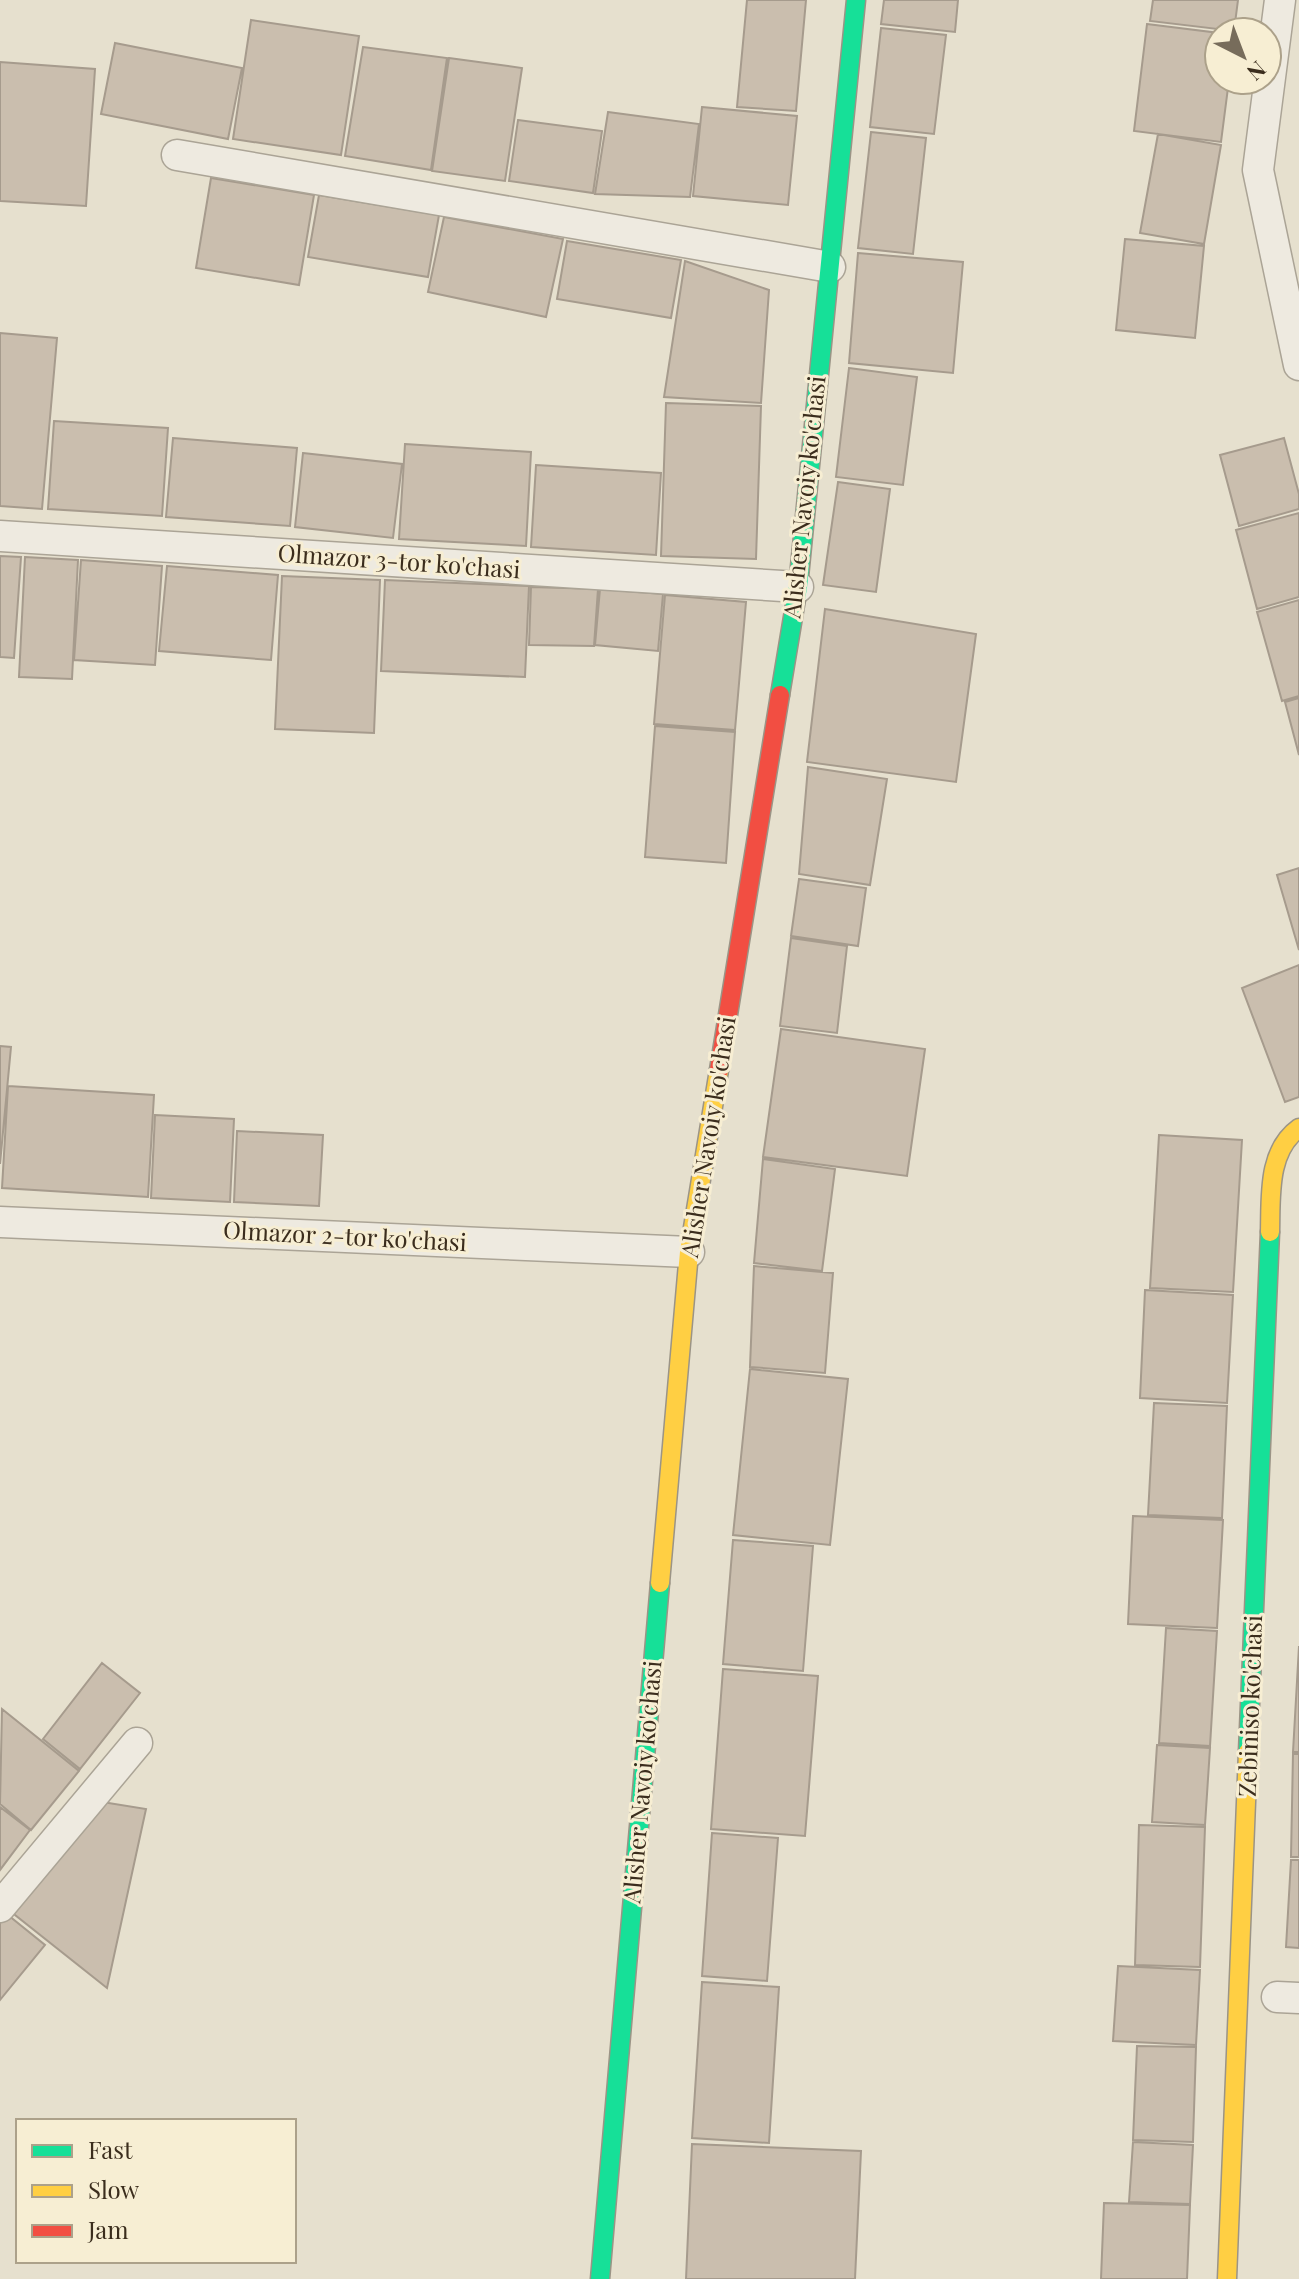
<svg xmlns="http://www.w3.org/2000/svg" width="1299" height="2279" font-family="'Playfair Display',serif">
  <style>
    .building { fill: #cabeae; stroke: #a69b8d; stroke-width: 2 }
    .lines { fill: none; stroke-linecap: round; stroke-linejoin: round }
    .street-casing { stroke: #aba496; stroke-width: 33 }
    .fast-casing { stroke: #9b9486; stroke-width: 21 }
    .slow-casing { stroke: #9b9486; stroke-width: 21 }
    .jam-casing { stroke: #9b9486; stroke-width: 21 }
    .street { stroke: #eeeae0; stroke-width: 30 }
    .fast { stroke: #16e098; stroke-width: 18 }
    .slow { stroke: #ffcf43; stroke-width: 18 }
    .jam { stroke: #f24e42; stroke-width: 18 }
    .labels { text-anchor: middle; stroke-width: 6; stroke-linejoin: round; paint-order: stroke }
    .street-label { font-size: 24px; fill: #3b2d1d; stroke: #f7eed3 }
  </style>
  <rect width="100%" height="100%" fill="#e6e0ce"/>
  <!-- building -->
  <path class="building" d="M747 0H806L796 111 737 107Z
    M884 0H958L955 32 881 24Z
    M1153 0H1238L1234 31 1150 21Z
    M251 20 359 36 341 155 233 139Z
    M1147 24 1219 33V80H1229L1221 142 1134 131Z
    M881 28 946 35 934 134 870 127Z
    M115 43 242 68 228 139 101 114Z
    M363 47 447 58 431 170 345 156Z
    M449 58 522 68 505 181 432 171Z
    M0 62 95 69 86 206 0 201Z
    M702 107 797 116 788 205 693 196Z
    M608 112 699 124 690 197 595 194Z
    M518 120 602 131 593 193 509 181Z
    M871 132 926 138 913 254 858 248Z
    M1158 134 1221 145 1204 244 1140 233Z
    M211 178 314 195 299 285 196 268Z
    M319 195 439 215 428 277 308 257Z
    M444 217 563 239 546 317 428 292Z
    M1125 239 1204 246 1195 338 1116 330Z
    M567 241 681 260 671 318 557 299Z
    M858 253 963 262 953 373 849 363Z
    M685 261 769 290 761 403 664 397Z
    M0 333 57 338 42 509 0 506Z
    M849 368 917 377 903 485 836 477Z
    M666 403 761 406 756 559 661 556Z
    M54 421 168 428 162 516 48 509Z
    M173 438 297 448 290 526 166 517Z
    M1284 438 1299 494V509L1239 526 1220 455Z
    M405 444 531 452 526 546 399 539Z
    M303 453 402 464 393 538 295 527Z
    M536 465 661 473 656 555 531 547Z
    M838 482 890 489 876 592 823 585Z
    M1299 513V597L1257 609 1236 530Z
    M0 556 21 557 14 658 0 657Z
    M25 557 78 560 72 679 19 677Z
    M81 560 162 566 155 665 74 660Z
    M167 566 278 575 271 660 159 651Z
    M282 576 380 580 374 733 275 729Z
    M385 580 529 586 525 677 381 671Z
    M531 587 598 589 594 646 529 645Z
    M600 589 663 594 658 651 595 645Z
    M665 595 746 602 735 730 654 724Z
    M1299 600V696L1282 701 1257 612Z
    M825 609 976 634 956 782 807 762Z
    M1299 698V755L1285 702Z
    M655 726 735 732 726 863 645 857Z
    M808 767 887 779 870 885 799 874Z
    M1299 868V950L1277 875Z
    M799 879 866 888 858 946 791 936Z
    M791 938 847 946 837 1033 780 1026Z
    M1299 965V1097L1285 1102 1242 988Z
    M781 1029 925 1049 907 1176 763 1157Z
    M0 1046 11 1047 0 1164Z
    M8 1086 154 1095 148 1197 2 1188Z
    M155 1115 234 1119 230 1202 151 1198Z
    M237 1131 323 1135 319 1206 234 1202Z
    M1159 1135 1242 1140 1233 1292 1150 1288Z
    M763 1159 835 1169 822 1271 754 1263Z
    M754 1266 833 1273 825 1373 750 1367Z
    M1145 1290 1233 1295 1227 1403 1140 1398Z
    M750 1369 848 1379 830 1545 733 1535Z
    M1154 1403 1227 1406 1222 1518 1148 1515Z
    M1133 1516 1223 1520 1217 1628 1128 1624Z
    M733 1540 813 1546 803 1671 723 1664Z
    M1166 1628 1217 1631 1210 1746 1159 1743Z
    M1299 1646V1752H1293Z
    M102 1663 140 1693 80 1769 43 1739Z
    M723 1669 818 1676 805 1836 711 1829Z
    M2 1709 79 1771 31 1830 0 1804Z
    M1157 1745 1210 1748 1205 1825 1152 1822Z
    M1293 1754H1299V1857H1291Z
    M90 1800 146 1809 107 1988 5 1907Z
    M0 1807 30 1830 0 1870Z
    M1139 1825 1205 1827 1200 1967 1135 1965Z
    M712 1833 778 1838 767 1981 702 1976Z
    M1291 1860H1299V1948L1286 1947Z
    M3 1911 45 1945 0 2000V1914Z
    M1118 1966 1200 1970 1196 2045 1113 2041Z
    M702 1982 779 1987 769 2143 692 2138Z
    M1137 2046 1196 2047 1193 2142 1133 2140Z
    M1133 2142 1193 2145 1190 2204 1129 2202Z
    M692 2144 861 2151 855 2279H686Z
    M1104 2203 1190 2205 1187 2279H1101Z"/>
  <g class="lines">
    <!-- street casing -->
    <g class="street-casing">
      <path id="street" d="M1280 0 1258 170 1299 365
        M177 155 830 267
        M0 536 798 587
        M0 1222 689 1252
        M0 1907 137 1743
        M1277 1997 1299 1998"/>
    </g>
    <!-- fast casing -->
    <g class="fast-casing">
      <path id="fast" d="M780 695 798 587 856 0
        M1248 1752 1270 1232
        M600 2279 660 1583"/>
    </g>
    <!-- slow casing -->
    <g class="slow-casing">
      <path id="slow" d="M1270 1232C1271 1197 1267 1151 1299 1128
        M660 1583 689 1252 719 1070
        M1227 2279 1248 1752"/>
    </g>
    <!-- jam casing -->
    <g class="jam-casing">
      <path id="jam" d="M719 1070 780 695"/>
    </g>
    <!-- street -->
    <use href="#street" class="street"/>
    <!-- fast -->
    <use href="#fast" class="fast"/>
    <!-- slow -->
    <use href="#slow" class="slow"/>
    <!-- jam -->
    <use href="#jam" class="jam"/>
  </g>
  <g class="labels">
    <!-- street labels -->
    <g class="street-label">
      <text transform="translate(805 497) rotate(-84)" y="8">Alisher Navoiy ko'chasi</text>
      <text transform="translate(399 562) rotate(4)" y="8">Olmazor 3-tor ko'chasi</text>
      <text transform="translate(709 1137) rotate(-81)" y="8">Alisher Navoiy ko'chasi</text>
      <text transform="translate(345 1237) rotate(3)" y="8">Olmazor 2-tor ko'chasi</text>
      <text transform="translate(1251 1706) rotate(-88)" y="8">Zebiniso ko'chasi</text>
      <text transform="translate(643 1782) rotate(-85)" y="8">Alisher Navoiy ko'chasi</text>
    </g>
  </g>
  <!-- legend -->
  <rect x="16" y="2119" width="280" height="144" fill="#f7eed3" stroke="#aca18a" stroke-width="2"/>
  <rect x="32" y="2145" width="40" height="12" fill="#16e098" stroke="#aca18a" stroke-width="2"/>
  <text x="88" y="2159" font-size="24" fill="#3b2d1d">Fast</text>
  <rect x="32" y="2185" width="40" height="12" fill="#ffcf43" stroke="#aca18a" stroke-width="2"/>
  <text x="88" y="2199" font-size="24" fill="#3b2d1d">Slow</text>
  <rect x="32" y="2225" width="40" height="12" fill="#f24e42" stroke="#aca18a" stroke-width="2"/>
  <text x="88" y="2239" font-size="24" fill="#3b2d1d">Jam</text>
  <!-- north arrow -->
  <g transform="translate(1243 56) rotate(138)"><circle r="38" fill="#f7eed3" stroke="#aca18a" stroke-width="2"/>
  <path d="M0-6L14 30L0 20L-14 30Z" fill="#776c5b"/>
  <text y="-12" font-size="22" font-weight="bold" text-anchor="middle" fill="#3b2d1d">N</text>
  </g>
</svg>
